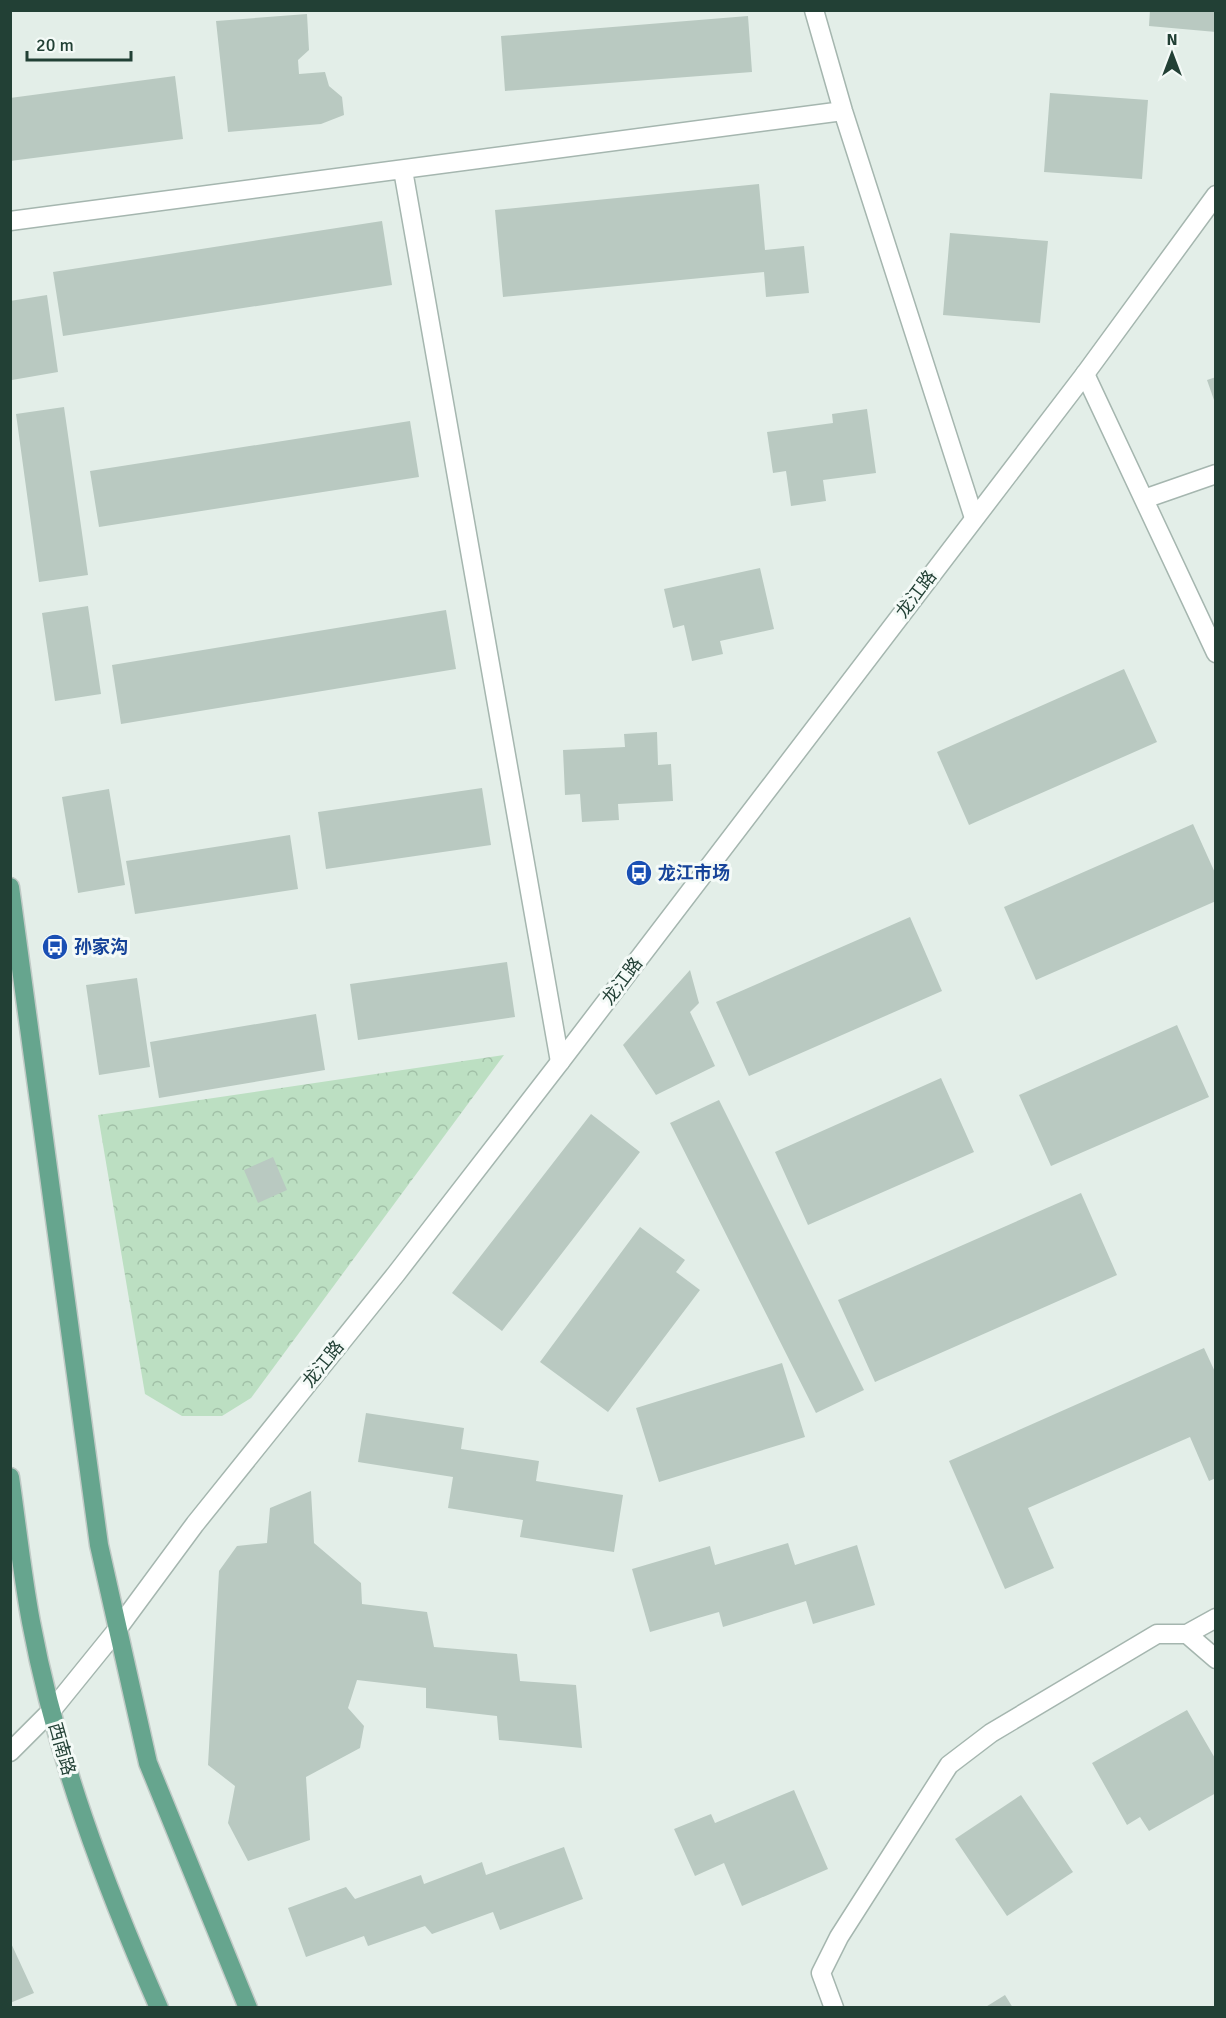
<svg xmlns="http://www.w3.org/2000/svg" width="1226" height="2018" font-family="Signika,'Noto Sans SC',sans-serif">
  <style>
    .park { fill: url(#park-crowns) }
    .building { fill: #b9c9c1 }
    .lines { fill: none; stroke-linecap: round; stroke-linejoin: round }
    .minor-casing { stroke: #a5b6af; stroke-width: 21 }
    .tertiary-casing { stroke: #a5b6af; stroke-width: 21 }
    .primary-casing { stroke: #c1cac6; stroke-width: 21 }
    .minor { stroke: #fff; stroke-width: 18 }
    .tertiary { stroke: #fff; stroke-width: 18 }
    .primary { stroke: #66a58e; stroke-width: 18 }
    .labels { text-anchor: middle; stroke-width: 6; stroke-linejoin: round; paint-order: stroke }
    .street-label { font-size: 18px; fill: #224035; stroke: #f4faf7 }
    .transit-label { font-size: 18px; font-weight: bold; fill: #164399; stroke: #f4faf7; text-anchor: start }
  </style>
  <defs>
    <pattern id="park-crowns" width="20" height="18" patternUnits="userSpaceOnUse" patternTransform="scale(1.5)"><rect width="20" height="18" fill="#bcdfc2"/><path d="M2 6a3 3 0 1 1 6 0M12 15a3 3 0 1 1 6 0" fill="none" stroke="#a1c0a7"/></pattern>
  </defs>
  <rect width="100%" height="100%" fill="#e3eee8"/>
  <!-- park -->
  <path class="park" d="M504 1055 251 1398 222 1416H182L145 1394 98 1115Z"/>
  <!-- building -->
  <path class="building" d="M1150 10H1216V32L1149 26Z
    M307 14 309 50 298 60 299 74 325 72 329 86 342 97 344 115 321 124 228 132 216 21Z
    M748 16 752 72 505 91 501 36Z
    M175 76 183 139 10 161V98Z
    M1050 93 1148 100 1142 179 1044 172Z
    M759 184 765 250 804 246 809 293 766 297 764 272 503 297 495 210Z
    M382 221 392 285 63 336 53 272Z
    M950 233 1048 241 1040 323 943 315Z
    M47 295 58 372 12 380 10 301Z
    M1216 377V403H1215L1207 380Z
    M64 407 88 575 39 582 16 414Z
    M867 409 876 473 823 480 826 501 791 506 786 471 773 473 767 432 833 423 832 414Z
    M410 421 419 477 99 527 90 471Z
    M760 568 774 629 720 641 723 654 692 661 684 625 673 628 664 589Z
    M88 606 101 694 55 701 42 613Z
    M446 610 456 669 121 724 112 665Z
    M1124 669 1157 742 969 825 937 752Z
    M657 732 658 765 671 764 673 801 618 804 619 820 582 822 580 794 565 795 563 750 625 747 624 734Z
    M482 788 491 845 326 869 318 812Z
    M109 789 125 885 78 893 62 797Z
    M1193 824 1216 875V901L1036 980 1004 907Z
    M290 835 298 889 135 914 126 861Z
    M910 917 942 991 749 1076 716 1002Z
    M507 962 515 1017 358 1040 350 984Z
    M690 970 699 1003 690 1012 715 1066 656 1095 623 1045Z
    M137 978 150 1067 99 1075 86 985Z
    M316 1014 325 1070 159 1098 150 1042Z
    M1177 1025 1209 1097 1051 1166 1019 1095Z
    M941 1078 974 1152 808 1225 775 1152Z
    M719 1100 864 1390 816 1413 670 1123Z
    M591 1114 640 1152 502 1331 452 1293Z
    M273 1157 287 1190 258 1203 244 1170Z
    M1081 1193 1117 1275 875 1382 838 1300Z
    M640 1227 685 1260 676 1272 700 1290 608 1412 540 1362Z
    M1204 1348 1216 1374V1478L1209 1481 1190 1437 1028 1508 1054 1568 1005 1589 949 1461Z
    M782 1363 805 1437 659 1482 636 1408Z
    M366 1413 464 1428 461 1449 539 1461 536 1481 623 1495 614 1552 520 1537 523 1520 448 1508 453 1477 358 1462Z
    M311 1491 314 1543 361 1583 362 1604 427 1612 434 1647 517 1654 520 1681 576 1685 582 1748 499 1740 497 1716 426 1708V1688L357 1680 348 1708 364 1726 360 1748 306 1777 310 1840 248 1861 228 1823 235 1786 208 1765 219 1571 237 1546 267 1543 270 1508Z
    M788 1543 795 1565 857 1545 875 1605 813 1624 806 1601 723 1627 719 1612 650 1632 632 1569 710 1546 715 1565Z
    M1187 1710 1216 1760V1793L1149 1831 1140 1817 1127 1825 1092 1763Z
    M794 1790 828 1869 742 1906 724 1863 695 1876 674 1829 711 1814 715 1823Z
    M1021 1795 1073 1872 1007 1916 955 1839Z
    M564 1847 583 1899 500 1930 493 1912 432 1934 425 1926 368 1946 364 1936 306 1957 288 1908 346 1887 355 1899 421 1875 424 1884 482 1862 486 1875Z
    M10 1941 34 1993 10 2003Z
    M1005 1995 1013 2008H984Z"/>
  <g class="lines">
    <!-- minor casing -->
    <g class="minor-casing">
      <path id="minor" d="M814 10 843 111 974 518
        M403 170 560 1062
        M10 221 843 111
        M1085 374 1216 653
        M1144 499 1216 474
        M1187 1634 1216 1618
        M834 2008 821 1973 839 1937 949 1765 991 1733 1157 1634H1187L1216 1659"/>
    </g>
    <!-- tertiary casing -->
    <g class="tertiary-casing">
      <path id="tertiary" d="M10 1752 52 1710 116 1631 195 1524 396 1274 560 1062 1085 374 1216 195"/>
    </g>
    <!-- primary casing -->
    <g class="primary-casing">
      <path id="primary" d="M10 887 99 1545 148 1763 248 2008
        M10 1477C17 1525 22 1574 31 1622 56 1756 104 1883 159 2008"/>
    </g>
    <!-- minor -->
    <use href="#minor" class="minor"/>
    <!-- tertiary -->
    <use href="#tertiary" class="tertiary"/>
    <!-- primary -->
    <use href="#primary" class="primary"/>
  </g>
  <!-- icons -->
  <defs>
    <g id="bus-disc" transform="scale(1.35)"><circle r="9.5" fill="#1a4fb4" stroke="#f4faf7"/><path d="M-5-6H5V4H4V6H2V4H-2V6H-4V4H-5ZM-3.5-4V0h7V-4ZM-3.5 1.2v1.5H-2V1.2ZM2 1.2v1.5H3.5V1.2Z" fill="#fff"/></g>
  </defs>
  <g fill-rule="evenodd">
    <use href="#bus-disc" x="639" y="873"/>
    <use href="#bus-disc" x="55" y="947"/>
  </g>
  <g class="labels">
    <!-- street labels -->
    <g class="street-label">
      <text transform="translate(916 594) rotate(-53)" y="6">龙江路</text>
      <text transform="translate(622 981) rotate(-53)" y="6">龙江路</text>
      <text transform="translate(323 1364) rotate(-51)" y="6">龙江路</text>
      <text transform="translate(62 1749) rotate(74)" y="6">西南路</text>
    </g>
    <!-- transit labels -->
    <g class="transit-label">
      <text x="658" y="879">龙江市场</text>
      <text x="74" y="953">孙家沟</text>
    </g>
  </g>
  <!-- border -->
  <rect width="1226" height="2018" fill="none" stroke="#224035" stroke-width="24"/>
  <!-- north arrow -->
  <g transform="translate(1172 54)" stroke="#f4faf7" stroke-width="4.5" paint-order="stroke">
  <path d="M0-4.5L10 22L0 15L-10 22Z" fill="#224035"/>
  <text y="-9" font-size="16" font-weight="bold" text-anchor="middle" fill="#224035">N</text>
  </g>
  <!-- scale -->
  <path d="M27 51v9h104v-9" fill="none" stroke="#224035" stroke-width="3"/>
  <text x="36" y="51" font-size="18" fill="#224035" stroke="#f4faf7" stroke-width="4.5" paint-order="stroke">20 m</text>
</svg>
